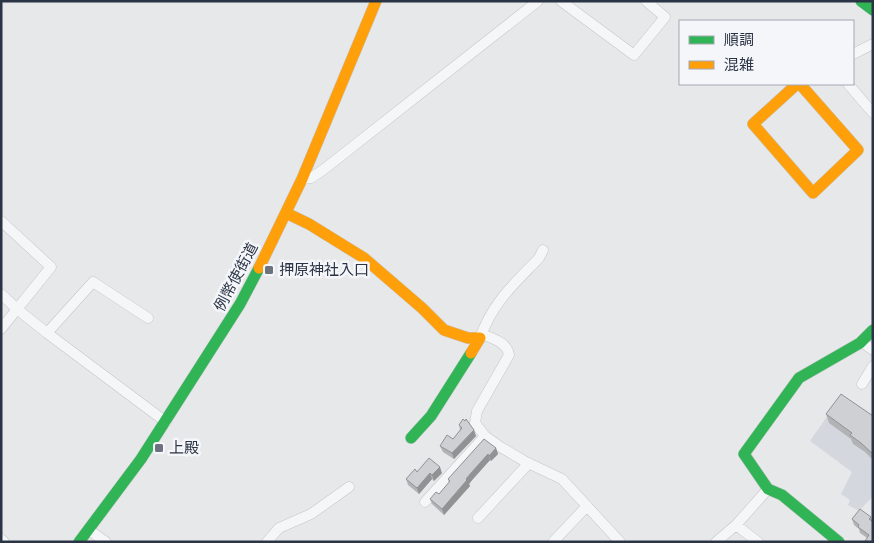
<svg xmlns="http://www.w3.org/2000/svg" width="874" height="543" font-family="'Varela Round','Noto Sans JP',sans-serif">
  <style>
    .built { fill: #d4d7dd }
    .lines { fill: none; stroke-linecap: round; stroke-linejoin: round }
    .street-casing { stroke: #c4c6c8; stroke-width: 11 }
    .fast-casing { stroke: #c4c6c8; stroke-width: 12 }
    .slow-casing { stroke: #c4c6c8; stroke-width: 12 }
    .street { stroke: #f5f6f7; stroke-width: 10 }
    .fast { stroke: #30b455; stroke-width: 11 }
    .slow { stroke: #ff9f0a; stroke-width: 11 }
    .wall { fill: #b1b3b5 }
    .shaded-wall { fill: #909294 }
    .building { fill: #ced0d3; stroke: #909294 }
    .poi-dot { fill: #6c737f; stroke: #f4f6f9; stroke-width: 2 }
    .labels { text-anchor: middle; stroke-width: 5; stroke-linejoin: round; paint-order: stroke }
    .poi-label { font-size: 15px; fill: #2b3445; stroke: #f4f6f9; text-anchor: start }
    .street-label { font-size: 15px; fill: #2b3445; stroke: #f4f6f9 }
  </style>
  <rect width="100%" height="100%" fill="#e6e8ea"/>
  <!-- built -->
  <path class="built" d="M842 395 873 417V496L859 511 848 505 850 500 841 494 852 472 810 441Z"/>
  <g class="lines">
    <!-- street casing -->
    <g class="street-casing">
      <path id="street" d="M561 1 634 55 665 17 646 1
        M853 54 873 44
        M848 84 873 113
        M302 179 311 178 323 170 538 1
        M1 221 51 267 17 309 1 294
        M1 329 17 309 47 333 93 282 148 318
        M47 333 166 422
        M481 334C492 338 507 342 509 355L477 411 475 423 485 436 499 446 526 462 562 479 620 542
        M480 338C493 302 513 285 539 258L543 250
        M862 342 873 350
        M862 384 873 366
        M425 502 485 436
        M478 518 529 463
        M736 525 758 542
        M89 530 106 542
        M1 539 4 542
        M267 542 279 528 311 514 349 487
        M553 542 587 506
        M716 542 736 525 768 489"/>
    </g>
    <!-- fast casing -->
    <g class="fast-casing">
      <path id="fast" d="M861 1 873 10
        M411 438 431 416 471 353
        M79 542 141 459 240 304 259 268
        M839 542 782 495 768 489 744 454 799 378 860 343 873 330"/>
    </g>
    <!-- slow casing -->
    <g class="slow-casing">
      <path id="slow" d="M797 84 753 124 813 193 858 150 800 84
        M286 213 309 224 364 258 422 308 444 330 468 338H480L471 353
        M259 268 302 179 376 1"/>
    </g>
    <!-- street -->
    <use href="#street" class="street"/>
    <!-- fast -->
    <use href="#fast" class="fast"/>
    <!-- slow -->
    <use href="#slow" class="slow"/>
  </g>
  <!-- wall -->
  <path class="wall" d="M826 414 873 416V460L865 452 853 444 851 439 829 423Z
    M459 425 476 436 454 459 443 452 440 446 453 439 460 430Z
    M496 448 498 454 491 461 490 460 473 479 469 484 470 486 444 515 432 504 430 499 439 494 449 483 448 479Z
    M417 472 442 473 434 481 432 479 419 494 408 485 406 479Z
    M871 517 873 522V542L860 533 859 529 854 525 852 519Z"/>
  <!-- shaded-wall -->
  <path class="shaded-wall" d="M474 430 476 436 454 459 452 453Z
    M496 448 498 454 491 461 489 456Z
    M488 454 490 460 473 479 469 484 470 486 444 515 442 509 471 473Z
    M440 467 442 473 434 481 432 475Z
    M430 473 432 479 419 494 417 488Z"/>
  <!-- building -->
  <path class="building" d="M841 394 873 416V454L861 443 850 435 852 433 826 414Z
    M463 419 465 421 466 419 474 430 452 453 440 446 447 435 453 439 462 428 459 425Z
    M484 439 496 448 489 456 488 454 471 473 466 479 467 480 442 509 430 499 436 492 439 494 450 481 448 479Z
    M429 458 440 467 432 475 430 473 417 488 406 479 415 469 417 472Z
    M860 509 871 517 869 519 873 522V542L865 541 869 535 858 527 859 525 852 519Z"/>
  <!-- markers -->
  <g class="poi-dot">
    <rect x="264" y="265" width="10" height="10" rx="2.5"/>
    <rect x="154" y="443" width="10" height="10" rx="2.5"/>
  </g>
  <g class="labels">
    <!-- poi labels -->
    <g class="poi-label">
      <text x="279" y="275">押原神社入口</text>
      <text x="169" y="453">上殿</text>
    </g>
    <!-- street labels -->
    <g class="street-label">
      <text transform="translate(236 277) rotate(-62)" y="5">例幣使街道</text>
    </g>
  </g>
  <!-- border -->
  <rect width="874" height="543" fill="none" stroke="#2b3445" stroke-width="5"/>
  <!-- legend -->
  <rect x="679" y="20" width="175" height="65" fill="#f4f6f9" stroke="#a4a8b1"/>
  <rect x="689" y="36" width="25" height="8" fill="#30b455" stroke="#a4a8b1"/>
  <text x="724" y="45" font-size="15" fill="#2b3445">順調</text>
  <rect x="689" y="61" width="25" height="8" fill="#ff9f0a" stroke="#a4a8b1"/>
  <text x="724" y="70" font-size="15" fill="#2b3445">混雑</text>
</svg>
